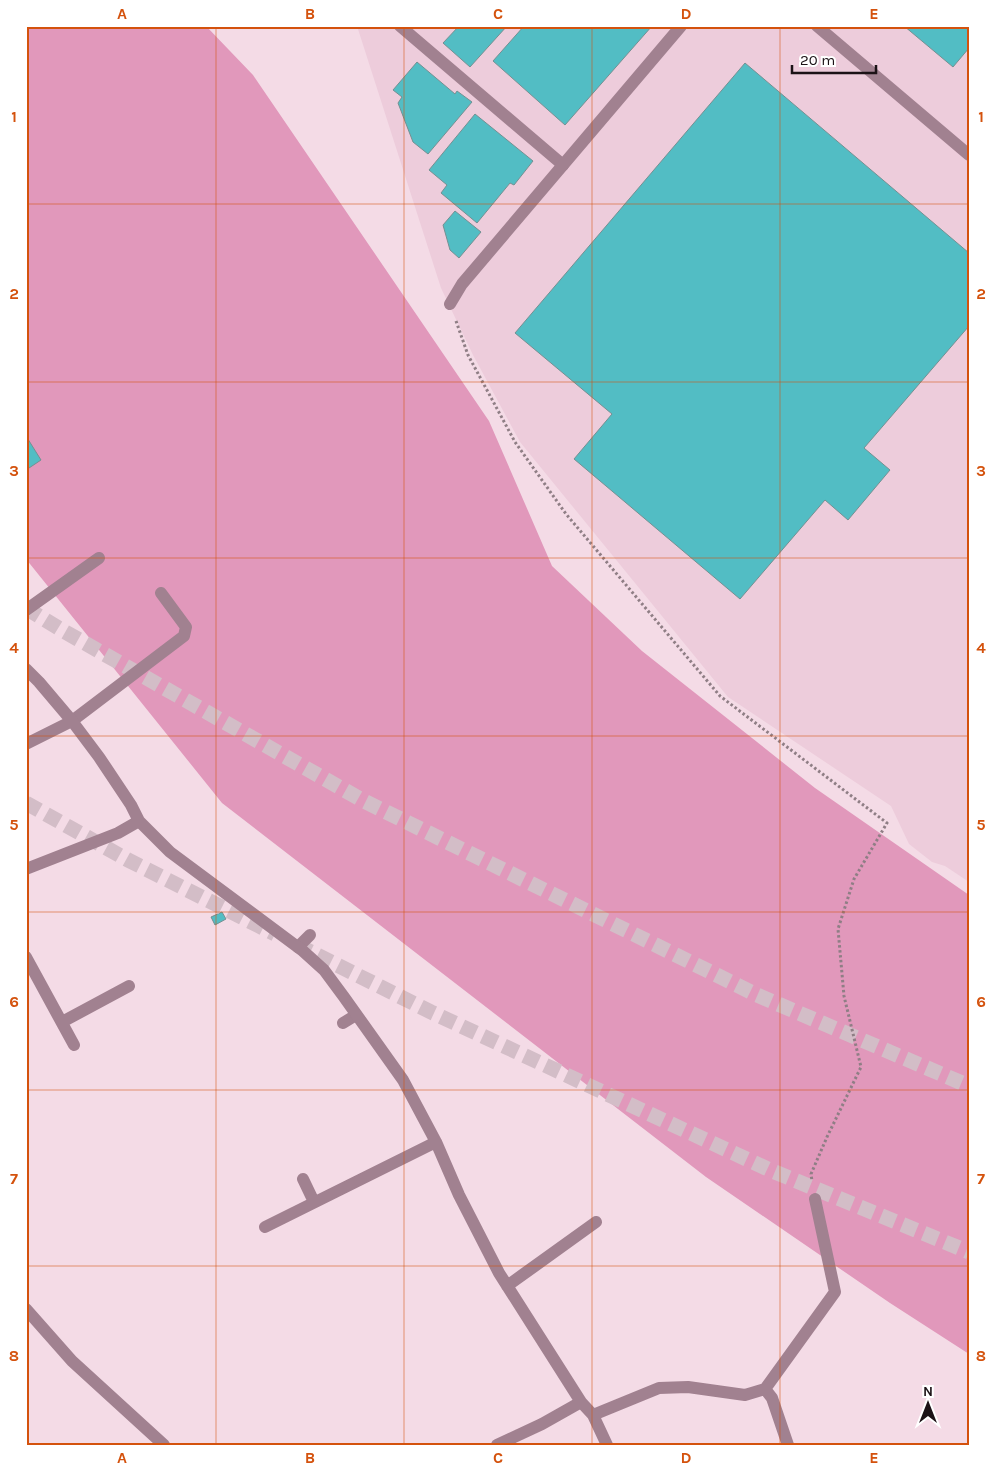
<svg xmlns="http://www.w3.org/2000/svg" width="995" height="1471" font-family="Karla,sans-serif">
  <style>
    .built { fill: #edccdb }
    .forest { fill: #e198bb }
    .building { fill: #52bdc4; stroke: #749092 }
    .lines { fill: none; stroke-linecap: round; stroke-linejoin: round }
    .motorway-tunnel { stroke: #d3bdc7; stroke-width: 15; stroke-dasharray: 15 8; stroke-linecap: butt }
    .path { stroke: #8f7e85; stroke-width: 3; stroke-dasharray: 2.5 2.5; stroke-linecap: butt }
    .service { stroke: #a18190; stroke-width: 12 }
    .minor { stroke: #a18190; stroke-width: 12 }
    .tertiary { stroke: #a18190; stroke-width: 12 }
    .grid { fill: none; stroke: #d4520d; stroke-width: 1; stroke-opacity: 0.55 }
    .neatline { fill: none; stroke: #d4520d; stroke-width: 2 }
    .grid-label { font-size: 16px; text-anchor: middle; font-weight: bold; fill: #d4520d }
  </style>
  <rect width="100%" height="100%" fill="#f4dbe6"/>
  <!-- built -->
  <path class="built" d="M357 26H969V882L945 866 932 862 909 844 891 806 728 697 520 442 473 355 441 288Z"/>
  <!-- forest -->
  <path class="forest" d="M26 26H206L253 75 489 421 552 566 642 651 815 788 969 895V1354L890 1303 706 1177 222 803 26 559Z"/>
  <!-- building -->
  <path class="building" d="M459 26H507L470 67 443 43Z
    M524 26H652L565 125 493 61Z
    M904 26H969V48L953 67Z
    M417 62 455 94 457 91 472 102 428 154 413 142 398 103 402 97 393 90Z
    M745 63 969 253V326L864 448 890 470 848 520 825 500 740 599 574 459 612 414 515 333Z
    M475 114 533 161 514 185 510 183 477 223 441 193 447 185 429 170Z
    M455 211 481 232 459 258 450 250 443 225Z
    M26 436 41 460 26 470Z
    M222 912 226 919 215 925 211 917Z"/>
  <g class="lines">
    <!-- motorway-tunnel -->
    <path class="motorway-tunnel" d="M26 608 60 629 362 800 757 995 969 1086
      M26 803 128 860 275 934
      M297 945 431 1012 770 1170 969 1252"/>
    <!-- path -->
    <path class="path" d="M456 321 468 355 515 442 566 514 720 696 887 823 854 879 838 929 844 996 861 1067 827 1137 811 1174 812 1181"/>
    <!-- service -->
    <path class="service" d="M400 26 563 165
      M72 721 184 636 186 627 161 593
      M298 947 310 935
      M343 1023 356 1015"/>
    <!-- minor -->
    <path class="minor" d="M817 26 969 155
      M450 304 462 284 681 26
      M26 610 99 558
      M26 669 39 682 72 721 99 757 131 805 139 821 170 852 303 951 324 970 344 997 403 1080 436 1142 459 1195 499 1273 581 1402 593 1415 607 1445
      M26 744 72 721
      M26 869 118 833 139 821
      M26 957 74 1045
      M62 1022 129 986
      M303 1179 314 1202
      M265 1227 436 1142
      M507 1286 596 1222
      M765 1389 772 1398 788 1445
      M593 1415 659 1388 688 1387 745 1395 765 1389 835 1292 815 1199
      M497 1445 542 1424 581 1402"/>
    <!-- tertiary -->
    <path class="tertiary" d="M26 1309 72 1361 164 1445"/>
  </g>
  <!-- grid -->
  <path class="grid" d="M216 26V1445M404 26V1445M592 26V1445M780 26V1445M26 204H969M26 382H969M26 558H969M26 736H969M26 912H969M26 1090H969M26 1266H969"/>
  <!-- border -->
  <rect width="995" height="1471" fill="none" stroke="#ffffff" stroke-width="55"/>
  <!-- north arrow -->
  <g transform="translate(928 1404)" stroke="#ffffff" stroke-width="4" paint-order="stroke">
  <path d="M0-4L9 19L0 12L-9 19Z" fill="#1b1216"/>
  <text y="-8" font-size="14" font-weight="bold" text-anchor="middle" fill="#1b1216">N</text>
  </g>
  <!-- scale -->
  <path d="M792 65v8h84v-8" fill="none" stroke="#1b1216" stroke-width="2.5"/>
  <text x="800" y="65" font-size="15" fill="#1b1216" stroke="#ffffff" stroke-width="4" paint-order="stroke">20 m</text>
  <rect x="28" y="28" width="940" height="1416" class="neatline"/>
  <g class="grid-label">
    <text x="122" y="19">A</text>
    <text x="310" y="19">B</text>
    <text x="498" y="19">C</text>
    <text x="686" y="19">D</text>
    <text x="874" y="19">E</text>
    <text x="14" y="122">1</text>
    <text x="981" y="122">1</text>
    <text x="14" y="299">2</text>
    <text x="981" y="299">2</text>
    <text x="14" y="476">3</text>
    <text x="981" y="476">3</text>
    <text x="14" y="653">4</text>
    <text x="981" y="653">4</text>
    <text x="14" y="830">5</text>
    <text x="981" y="830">5</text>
    <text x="14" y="1007">6</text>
    <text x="981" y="1007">6</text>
    <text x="14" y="1184">7</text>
    <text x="981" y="1184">7</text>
    <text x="14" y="1361">8</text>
    <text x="981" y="1361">8</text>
    <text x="122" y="1463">A</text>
    <text x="310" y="1463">B</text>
    <text x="498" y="1463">C</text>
    <text x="686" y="1463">D</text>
    <text x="874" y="1463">E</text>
  </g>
</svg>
